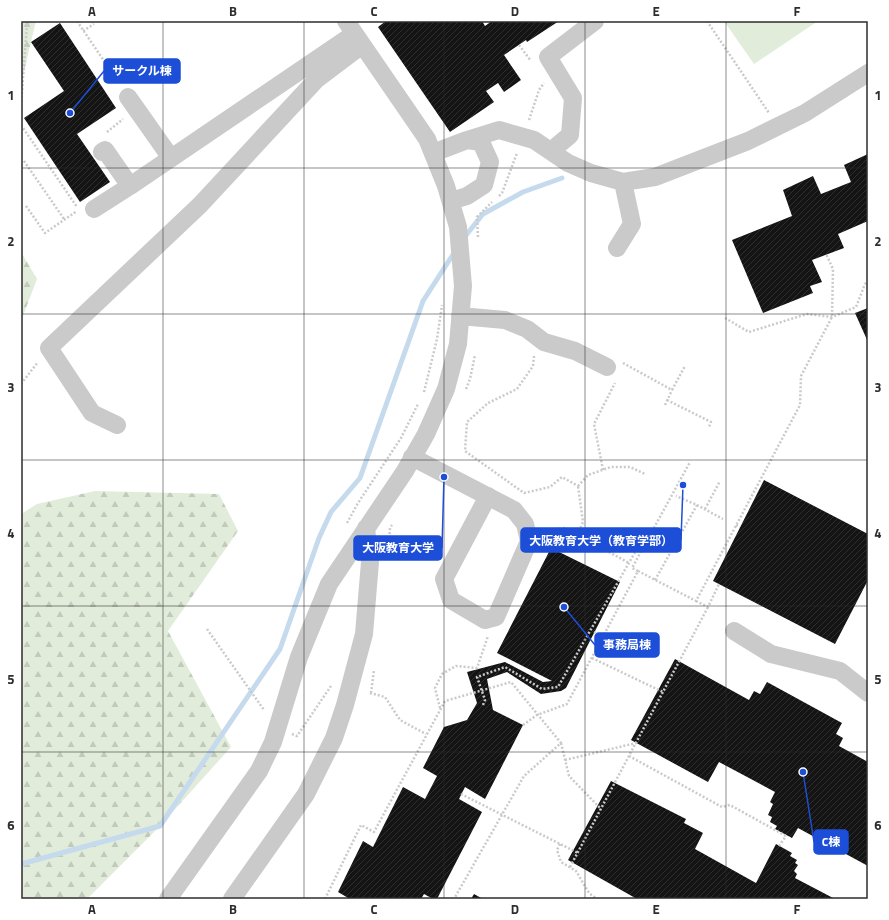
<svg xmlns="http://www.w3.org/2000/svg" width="889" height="920" font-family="'Titillium Web','Noto Sans JP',sans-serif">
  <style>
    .forest { fill: url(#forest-firs) }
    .pitch { fill: #e2ecda }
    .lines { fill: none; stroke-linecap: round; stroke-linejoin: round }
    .stream { stroke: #c5daed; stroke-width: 5 }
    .building { fill: url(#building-hatch) }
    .path { stroke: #cacaca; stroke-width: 2.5; stroke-dasharray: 2 2; stroke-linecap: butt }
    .minor { stroke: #cacaca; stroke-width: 18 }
    .grid { fill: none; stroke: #2d2d2d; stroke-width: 1; stroke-opacity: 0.55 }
    .leader { fill: none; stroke: #1d4ed8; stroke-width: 1.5 }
    .callout-dot { fill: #1d4ed8; stroke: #fff; stroke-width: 1.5 }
    .callout { fill: #1d4ed8; stroke: #1d4ed8; stroke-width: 1.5 }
    .callout-label { font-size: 12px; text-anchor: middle; font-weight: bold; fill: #fff }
    .neatline { fill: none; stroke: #2d2d2d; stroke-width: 1.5 }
    .grid-label { font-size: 13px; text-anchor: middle; font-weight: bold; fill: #2d2d2d }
  </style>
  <defs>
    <pattern id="forest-firs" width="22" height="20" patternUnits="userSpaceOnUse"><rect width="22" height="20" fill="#e2ecda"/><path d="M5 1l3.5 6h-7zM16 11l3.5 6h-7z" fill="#c2cbbb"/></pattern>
    <pattern id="building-hatch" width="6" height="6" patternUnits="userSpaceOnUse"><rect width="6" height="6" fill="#141414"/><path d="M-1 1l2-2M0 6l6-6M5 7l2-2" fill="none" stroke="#2e2e2e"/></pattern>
  </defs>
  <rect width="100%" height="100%" fill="#fff"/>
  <!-- forest -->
  <path class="forest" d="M21 21H36L21 84Z
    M21 252 37 279 21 321Z
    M95 491 219 494 238 531 168 631 231 747 160 826 87 899H21V514L37 504Z"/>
  <!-- pitch -->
  <path class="pitch" d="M724 21H818L754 64Z"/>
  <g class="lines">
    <!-- stream -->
    <path class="stream" d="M463 239 483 214 523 192 562 178
      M21 864 160 826 280 649 319 538 331 512 360 478 423 301 454 253"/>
  </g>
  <!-- building -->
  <path class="building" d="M386 21H482L485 26 492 21H559L527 42 526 40 504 55 521 80 504 92 498 83 486 91 494 102 450 132 378 27Z
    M60 23 116 108 77 134 110 182 80 202 24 118 64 91 31 42Z
    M868 154V221L838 234 844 248 812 260 822 282 810 286 813 293 763 313 732 240 792 216 783 190 813 176 821 194 851 182 844 165Z
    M868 308V342L855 313Z
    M764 480 868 534V580L835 644 713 581Z
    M551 548 620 582 566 688 561 691 541 694 507 672 487 679 493 710 523 725 485 799 465 787 459 799 482 812 437 899H433L424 894 421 899H350L338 892 363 841 373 847 403 787 425 799 437 776 423 768 444 727 467 720 477 703 467 672 505 662 543 682 552 681 497 653Z
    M675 659 749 700 754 691 760 694 767 682 842 723 836 734 843 738 839 746 868 762V866L798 828 792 838 775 829 777 826 770 822 772 817 768 815 773 804 770 802 775 792 719 762 708 782 631 740Z
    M611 781 686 819 684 823 703 833 695 849 756 883 776 844 792 853 790 856 797 860 795 863 798 865 794 871 797 874 795 878 835 899H637L568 860Z
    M474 894 483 899H471Z"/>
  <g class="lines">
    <!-- path -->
    <path class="path" d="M77 21 119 83
      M707 21 769 113
      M83 31 94 24
      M519 45 531 61
      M114 75 125 71
      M21 106 27 24 30 21
      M529 120 539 90 544 83
      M21 125 77 207
      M107 132 123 119
      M24 161 64 219
      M499 196 502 193 517 153
      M26 206 45 233 77 211
      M478 237 477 217 492 202
      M725 318 749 332 807 314 832 317 856 307 865 284 868 282
      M534 356 533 366 517 389 488 403 467 422 465 451 524 493 550 487 562 477 578 486
      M623 363 672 390 685 366
      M21 384 38 362
      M466 389 470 379 475 355
      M424 392 437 339 442 305
      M667 400 711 422 709 427
      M665 405 672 390
      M603 470 594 424 615 383
      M578 486 588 475 611 467H630L645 474
      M697 505 723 519
      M705 509 720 481
      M347 523 358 503 401 438 418 404
      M736 525 740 527
      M543 530 565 528 629 563
      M577 535 583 522 578 486
      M388 554 390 528 392 525
      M638 571 696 601 800 405 801 376 832 317 833 269 826 254
      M655 580 697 505 676 496
      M696 601 708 607 719 584
      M207 629 264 710
      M594 632 602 637
      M592 658 663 692
      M370 693 385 697 400 720 426 734
      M371 693 374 670
      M483 705 485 700 477 677 505 667 542 689 558 687 642 540
      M440 708 435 688 442 674 456 666 477 668 488 636
      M523 725 537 715 567 704 638 571 632 568 690 462
      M292 734 297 736 331 686
      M561 743 569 776 601 809
      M629 756 722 807 730 805 786 836V835
      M565 760 636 743
      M461 794 578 853
      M560 844 557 850 561 862 576 871 589 893 597 899
      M779 846 786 836
      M570 867 708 607
      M325 899 361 825 374 832 445 701 511 682 561 743 524 776 454 899"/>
    <!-- minor -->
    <path class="minor" d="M128 97 171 158
      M467 140 499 130 534 140 568 163 591 173 623 182 632 224 617 248
      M551 151 570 135 573 98 548 57 595 21
      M102 152 105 150 130 186 354 34
      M433 153 467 140 481 142 490 162 484 185 467 196 451 201
      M623 182 655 177 748 141 805 113 868 73
      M94 209 130 186
      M460 316 505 320 527 329 544 342 575 351 607 367
      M117 425 92 413 49 348 200 205 317 79 362 45
      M412 457 514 510 525 524 529 541 496 617 485 620 451 600 444 579 488 496
      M734 631 771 654 840 671 868 693
      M168 899 259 771 273 742 299 657 329 584 405 471 426 434 446 389 458 344 463 286 458 227 446 186 427 139 346 21
      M232 899 306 794 334 738 345 705 364 634 370 562 366 528"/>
  </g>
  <!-- grid -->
  <path class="grid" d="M163 21V899M304 21V899M444 21V899M585 21V899M726 21V899M21 168H868M21 314H868M21 460H868M21 606H868M21 752H868"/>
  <!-- callouts -->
  <path class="leader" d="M70 113L104 71M683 485L681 540M444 477L442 548M564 607L595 645M803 772L814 842"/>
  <g class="callout-dot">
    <circle cx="70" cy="113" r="4"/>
    <circle cx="683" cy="485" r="4"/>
    <circle cx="444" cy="477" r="4"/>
    <circle cx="564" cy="607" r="4"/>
    <circle cx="803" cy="772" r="4"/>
  </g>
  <g class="callout">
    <rect x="104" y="59" width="76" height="24" rx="4"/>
    <rect x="521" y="528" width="160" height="24" rx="4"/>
    <rect x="354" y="536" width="88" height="24" rx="4"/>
    <rect x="595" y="633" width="64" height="24" rx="4"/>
    <rect x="814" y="830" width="34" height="24" rx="4"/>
  </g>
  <g class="callout-label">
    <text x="142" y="75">サークル棟</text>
    <text x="601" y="545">大阪教育大学（教育学部）</text>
    <text x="398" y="552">大阪教育大学</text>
    <text x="627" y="649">事務局棟</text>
    <text x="831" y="846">C棟</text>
  </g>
  <!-- border -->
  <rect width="889" height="920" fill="none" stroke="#ffffff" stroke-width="44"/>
  <rect x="22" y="22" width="845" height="876" class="neatline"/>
  <g class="grid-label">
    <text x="92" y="16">A</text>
    <text x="233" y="16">B</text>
    <text x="374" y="16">C</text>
    <text x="515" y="16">D</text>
    <text x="656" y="16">E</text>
    <text x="797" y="16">F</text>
    <text x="11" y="100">1</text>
    <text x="878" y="100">1</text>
    <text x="11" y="246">2</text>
    <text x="878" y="246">2</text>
    <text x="11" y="392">3</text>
    <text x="878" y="392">3</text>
    <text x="11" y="538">4</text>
    <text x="878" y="538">4</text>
    <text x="11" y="684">5</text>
    <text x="878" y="684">5</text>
    <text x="11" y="830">6</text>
    <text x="878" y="830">6</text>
    <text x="92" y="914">A</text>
    <text x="233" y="914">B</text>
    <text x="374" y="914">C</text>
    <text x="515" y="914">D</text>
    <text x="656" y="914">E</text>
    <text x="797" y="914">F</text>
  </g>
</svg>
